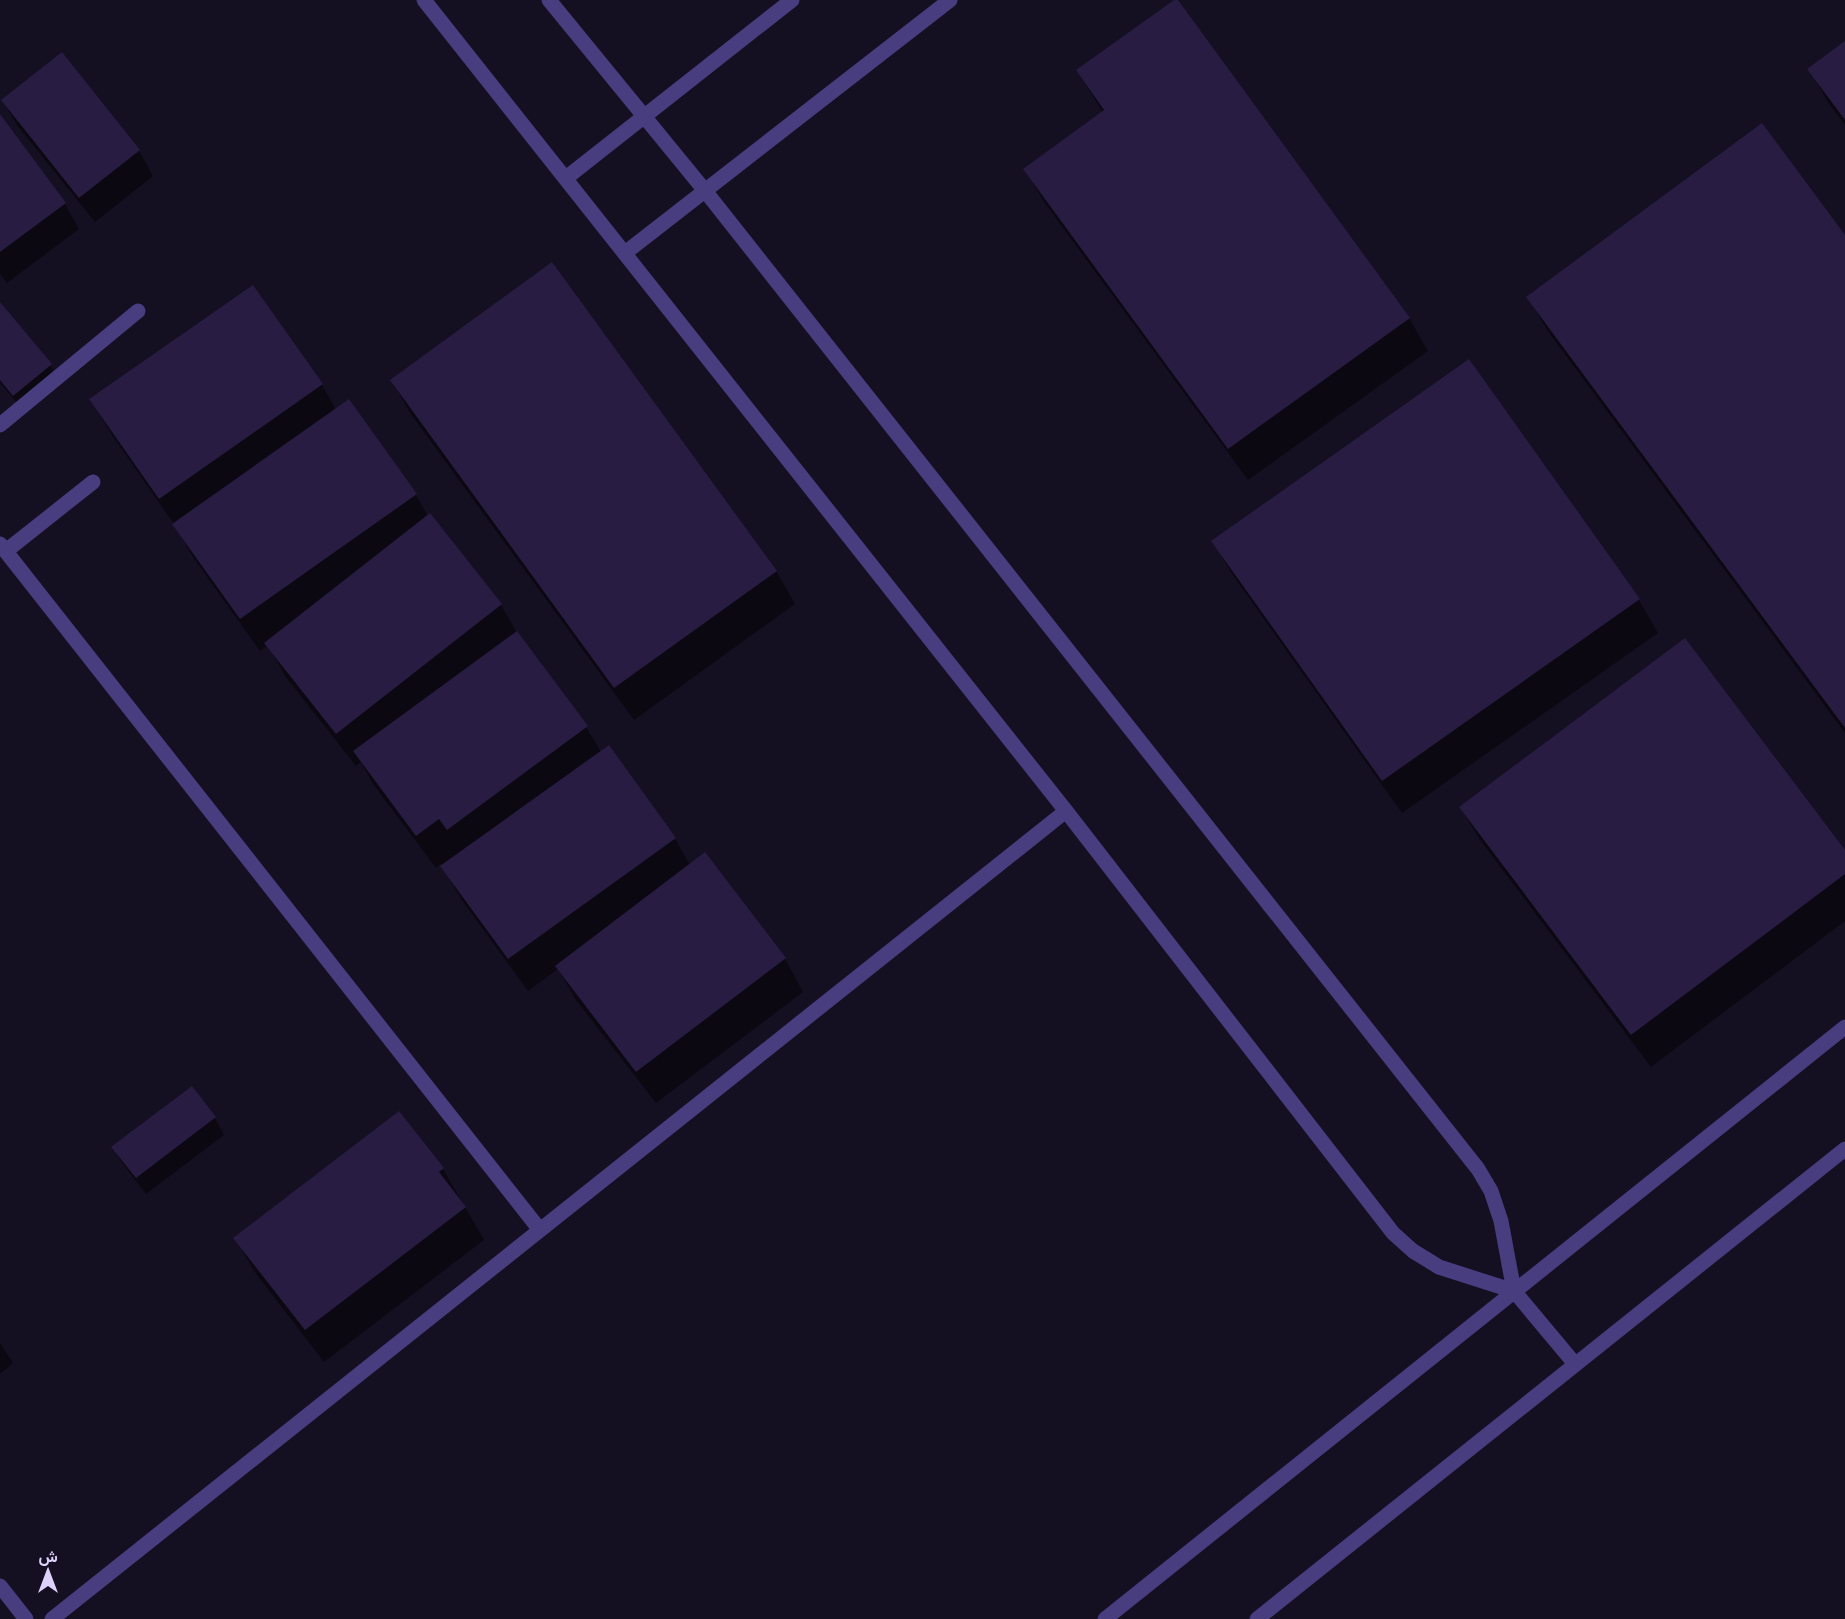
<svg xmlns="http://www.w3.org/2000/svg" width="1845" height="1619" font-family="'Work Sans',Vazirmatn,sans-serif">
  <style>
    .shadow { fill: #0007 }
    .building { fill: #291c42 }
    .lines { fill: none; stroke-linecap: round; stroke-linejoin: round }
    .minor { stroke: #483d7e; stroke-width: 15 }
  </style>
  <rect width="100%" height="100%" fill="#150f22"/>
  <!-- shadow -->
  <path class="shadow" d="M1845 42V125L1828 102 1809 69Z
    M1078 71 1409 318 1428 351 1248 480 1044 202 1025 169 1103 113Z
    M3 101 139 151 153 176 95 222 17 125Z
    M0 117 65 204 79 229 7 283 0 274Z
    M1845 237V733L1547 330 1528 297Z
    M253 287 322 385 336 410 349 401 416 495 428 516 430 515 501 605 519 636 586 727 601 752 608 747 675 839 690 865 785 959 803 992 656 1103 576 1000 558 969 528 991 461 899 441 864 436 868 373 784 361 762 356 766 285 676 268 645 260 651 193 557 174 524 110 432 91 400Z
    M0 304 50 365 60 381 24 411 0 383Z
    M1469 361 1639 600 1658 633 1402 813 1232 574 1213 541Z
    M392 380 776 571 795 604 634 720 410 413Z
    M1461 808 1845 852V921L1651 1067 1480 840Z
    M192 1088 215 1118 224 1135 146 1194 123 1164 113 1148Z
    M443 1169 484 1240 324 1362 254 1271 235 1238Z
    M0 1343 13 1363 0 1374Z"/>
  <!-- building -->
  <path class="building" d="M1174 0H1178L1410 318 1228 449 1023 169 1104 110 1076 70Z
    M1845 41V120L1807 69Z
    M62 52 140 150 79 198 1 100Z
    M0 114 66 203 0 252Z
    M1762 123 1845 235V728L1526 297Z
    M552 262 777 571 614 688 390 380Z
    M253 285 323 384 159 499 89 399Z
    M0 302 52 364 13 396 0 380Z
    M1469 359 1640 599 1382 781 1211 541Z
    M349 399 417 494 240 619 172 524Z
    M430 513 502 604 336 734 264 643Z
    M517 631 588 726 447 830 439 819 416 836 353 751Z
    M1685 638 1845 850V874L1631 1035 1459 807Z
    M609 745 676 838 508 959 440 866Z
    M705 852 786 958 636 1072 555 966Z
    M192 1086 216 1117 136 1178 111 1147Z
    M399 1111 444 1168 439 1172 466 1207 305 1330 233 1238Z"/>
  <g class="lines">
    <!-- minor -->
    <path class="minor" d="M424 0 1066 811 1393 1233 1413 1251 1439 1267 1514 1291
      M549 0 706 192 1478 1169 1491 1191 1501 1221 1514 1291 1575 1364
      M566 178 792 0
      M625 253 950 0
      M0 425 138 311
      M0 544 540 1230
      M6 551 93 482
      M0 1586 26 1619
      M52 1619 1066 811
      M1105 1619 1845 1027
      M1257 1619 1845 1149"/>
  </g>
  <!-- north arrow -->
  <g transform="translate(48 1571)" stroke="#150f22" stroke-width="4.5" paint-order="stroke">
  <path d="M0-4.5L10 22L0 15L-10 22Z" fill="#ddd2fc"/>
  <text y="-9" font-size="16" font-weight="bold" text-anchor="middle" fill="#ddd2fc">ش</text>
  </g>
</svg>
